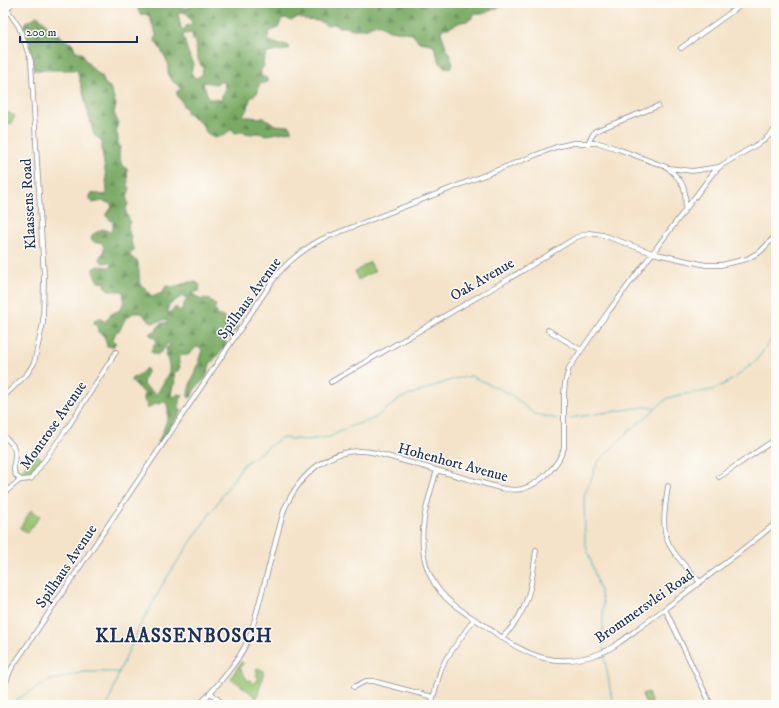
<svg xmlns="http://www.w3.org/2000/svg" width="779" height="708" font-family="'IM FELL DW Pica',serif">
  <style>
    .green { fill: #97c471; stroke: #597a68 }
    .forest { fill: url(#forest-firs); stroke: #4a6c60; fill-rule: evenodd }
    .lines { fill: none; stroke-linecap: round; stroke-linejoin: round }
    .stream { stroke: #41b1bd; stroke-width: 1 }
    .minor-casing { stroke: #888994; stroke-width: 5.5 }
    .minor { stroke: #fff; stroke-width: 4 }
    .labels { text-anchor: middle; stroke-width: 3; stroke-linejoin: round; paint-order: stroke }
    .street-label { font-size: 15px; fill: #1b2f5e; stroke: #fdfcf7 }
    .district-label { font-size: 19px; font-weight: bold; letter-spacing: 1px; fill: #1b2f5e; stroke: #fdfcf7 }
  </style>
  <defs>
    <pattern id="forest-firs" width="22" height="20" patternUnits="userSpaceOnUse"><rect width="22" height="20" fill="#79aa63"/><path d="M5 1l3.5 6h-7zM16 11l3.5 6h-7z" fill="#628b55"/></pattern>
  </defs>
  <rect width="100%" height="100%" fill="#fdfcf7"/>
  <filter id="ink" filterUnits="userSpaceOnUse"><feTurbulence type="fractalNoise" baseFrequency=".025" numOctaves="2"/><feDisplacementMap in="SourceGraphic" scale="8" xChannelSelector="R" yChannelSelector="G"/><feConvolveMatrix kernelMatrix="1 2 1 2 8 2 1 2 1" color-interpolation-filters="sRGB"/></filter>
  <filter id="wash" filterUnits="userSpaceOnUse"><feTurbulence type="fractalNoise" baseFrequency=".012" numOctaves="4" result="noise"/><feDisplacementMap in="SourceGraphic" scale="16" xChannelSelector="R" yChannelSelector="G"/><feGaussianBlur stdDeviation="0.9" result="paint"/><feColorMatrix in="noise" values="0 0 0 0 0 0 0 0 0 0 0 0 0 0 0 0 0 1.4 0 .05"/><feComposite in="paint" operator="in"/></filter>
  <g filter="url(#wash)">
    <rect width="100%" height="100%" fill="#f4e3c9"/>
    <!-- green -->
    <path class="green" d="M3 110 15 116 11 124 3 121Z
      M370 262 375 271 358 280 355 272Z
      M34 453 42 459 30 476 22 471Z
      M31 510 40 516 28 533 20 528Z
      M241 662 243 663 240 668 248 681 251 680 254 683 259 679 256 675 258 673 255 670 258 668 264 671 257 698 231 678Z
      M648 692 652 705H646L642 694Z"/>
    <!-- forest -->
    <path class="forest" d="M139 3H172C177 9 184 8 191 7L189 3H508L503 6 482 14H474L471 19 467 21 461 22 448 28 442 29 441 33 453 64 450 69C436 67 439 53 432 44L419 42 412 34 404 32 389 30 379 24 374 25 365 29H353L346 27H340L334 24 326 25 319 21 305 20 298 17 291 21 286 18 282 19 278 28 269 32 268 39C271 43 279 45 283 44L289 46V50L271 52 266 54 263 62 264 66 261 70V76L267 78V82L259 84 258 92 250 99 248 109 243 115 249 117 265 118 275 125 290 126 292 129V131L267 135 257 133 251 134 241 132 235 133 232 129 222 136 214 138 206 132 201 123 186 112V108L183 106 182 102C179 99 176 95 177 91L181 90C178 84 175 84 171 80 167 76 168 70 168 65 168 60 158 45 155 41L156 34 149 16 145 14 141 15 138 10ZM180 12C188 11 190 18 192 24L186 26 185 30 181 28 178 14ZM192 33 193 40 196 43C196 52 197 61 203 68L202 75 196 78 194 77 191 72 193 64 188 52 183 36 184 34ZM205 82 216 84 219 82H224L225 88 224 90V94L222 95 221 101 216 99H209L203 84Z
      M36 16C42 18 44 22 48 26 53 31 68 43 73 44L75 50 83 54 85 60 95 71 102 76 105 84 110 87 116 105 114 113 118 122 116 131 118 137V143L120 147 119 155 121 163 127 169 128 185 130 188 127 198 128 204 126 209V213L130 221 128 227 131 237 132 245 135 250 130 254V256L138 262 140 285 144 287 152 297 162 293 166 286 172 287 190 282H196L200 285 199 291 192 293 201 300 204 298C208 299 213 301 216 305L214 310 217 312V315L226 318 225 321 226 323H234L238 326 230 338 222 337 223 340 226 342 225 347 210 364 206 378 195 389 191 398 188 397C187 390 195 370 199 364V359L202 350 200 348 197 347C192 350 190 357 182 355 176 358 180 363 180 368L178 371H175L174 377 175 383 173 386 171 394 174 397 178 394 183 395C182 399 178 401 179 407L182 410C180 417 175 419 172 426 168 433 165 442 158 447L157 445C161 435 174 411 165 402L158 404 155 403 150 408H147V404L144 401V393C140 388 134 386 131 380L132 378 140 374 146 368 148 370 144 378 143 385 156 394C159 392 169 373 169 371 170 365 167 359 165 355L167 347H170V345L167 343 164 349 157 355 151 352V350L157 340 149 334 152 332H156L157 328 161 323H167V319L153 323 146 318 142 313H132L130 316 125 319 120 330 116 332 113 339 116 342 113 347 107 346 104 336 98 332V326L94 323V321L98 320V318H101L105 322 110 315 121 309 124 301 123 292C116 289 112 294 105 287L106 283 98 282 93 272 94 268C100 265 104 267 111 267L112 265 109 262 103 263 100 260V256L104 252V247L101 242 95 243 91 239 92 235 102 229 110 231 113 228V222L106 216V214L108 211 112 208 111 204 103 201 93 203 89 198 91 194C97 192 102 196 107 194L106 177 102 151V142L101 140 94 135 77 70H34L29 41 24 36 22 30 27 21H30ZM182 296 187 298 182 309 179 311 176 307 168 314V306Z"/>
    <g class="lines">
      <!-- stream -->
      <path class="stream" d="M569 418 644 407 656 408
        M603 649V601L585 542 584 496 598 462 628 432 668 398 679 395 713 390 732 380 756 361 776 332
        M604 654 613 705
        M10 705 22 696 49 681 84 672H119L139 628 167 577 243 465 281 438 306 440 329 437 351 426 374 419 399 399 454 379 471 376 512 395 534 414 557 419
        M108 705 119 672"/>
    </g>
  </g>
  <g filter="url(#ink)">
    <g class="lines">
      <!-- minor casing -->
      <g class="minor-casing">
        <path id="minor" d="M3 16 12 3
          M681 48 744 3
          M588 143 595 131 658 106
          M669 169C684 182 687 190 685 210
          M548 330 581 350
          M331 382 522 271 577 237 589 233 603 235 652 253 706 265H721L747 259 761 251 776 235
          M3 397 27 374 34 363 43 323 44 276 31 61 19 27 3 3
          M3 435C6 439 12 443 14 448 18 459 7 474 22 480L31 479 68 427 116 352
          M437 470C427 502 416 535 427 568 431 579 438 590 446 598 457 608 469 616 481 623 501 637 520 652 544 658 561 662 581 660 598 654 617 647 634 631 651 619 693 588 735 556 776 523
          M719 477 776 439
          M668 486C666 503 660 527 669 544 676 558 689 570 700 582
          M3 494 20 480
          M665 609 711 705
          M502 638C506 633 511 629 514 624 530 603 533 576 536 550
          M354 687 366 681H373L433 697
          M3 690 11 669 276 276C289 260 304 249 322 239L556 147 573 143H599L618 149 669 168 692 171 719 167
          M211 693 224 705
          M199 705C217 686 237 664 248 640 251 635 252 628 254 622L284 510C300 473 333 443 376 453L500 488C507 489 514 491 522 489 540 484 559 465 564 448V393L565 383 569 368 608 312 713 173 722 165 763 141 776 129
          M431 705 441 669 446 659 474 619"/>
      </g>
      <!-- minor -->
      <use href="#minor" class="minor"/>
    </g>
  </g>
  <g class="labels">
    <!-- street labels -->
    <g class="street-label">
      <text transform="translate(28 204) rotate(-93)" y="5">Klaassens Road</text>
      <text transform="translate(482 279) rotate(-30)" y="5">Oak Avenue</text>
      <text transform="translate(249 298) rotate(-54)" y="5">Spilhaus Avenue</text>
      <text transform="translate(53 425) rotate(-55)" y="5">Montrose Avenue</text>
      <text transform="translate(453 462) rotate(15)" y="5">Hohenhort Avenue</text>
      <text transform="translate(66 566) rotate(-56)" y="5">Spilhaus Avenue</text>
      <text transform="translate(644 606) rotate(-35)" y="5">Brommersvlei Road</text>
    </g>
    <!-- district labels -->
    <g class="district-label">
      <text x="184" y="642">KLAASSENBOSCH</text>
    </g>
  </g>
  <!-- margin -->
  <rect width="779" height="708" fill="none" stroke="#fdfcf7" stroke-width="16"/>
  <!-- scale -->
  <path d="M20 36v6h117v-6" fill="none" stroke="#1b2f5e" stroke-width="2"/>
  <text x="26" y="36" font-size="12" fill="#1b2f5e" stroke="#fdfcf7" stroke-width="3" paint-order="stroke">200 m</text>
</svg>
